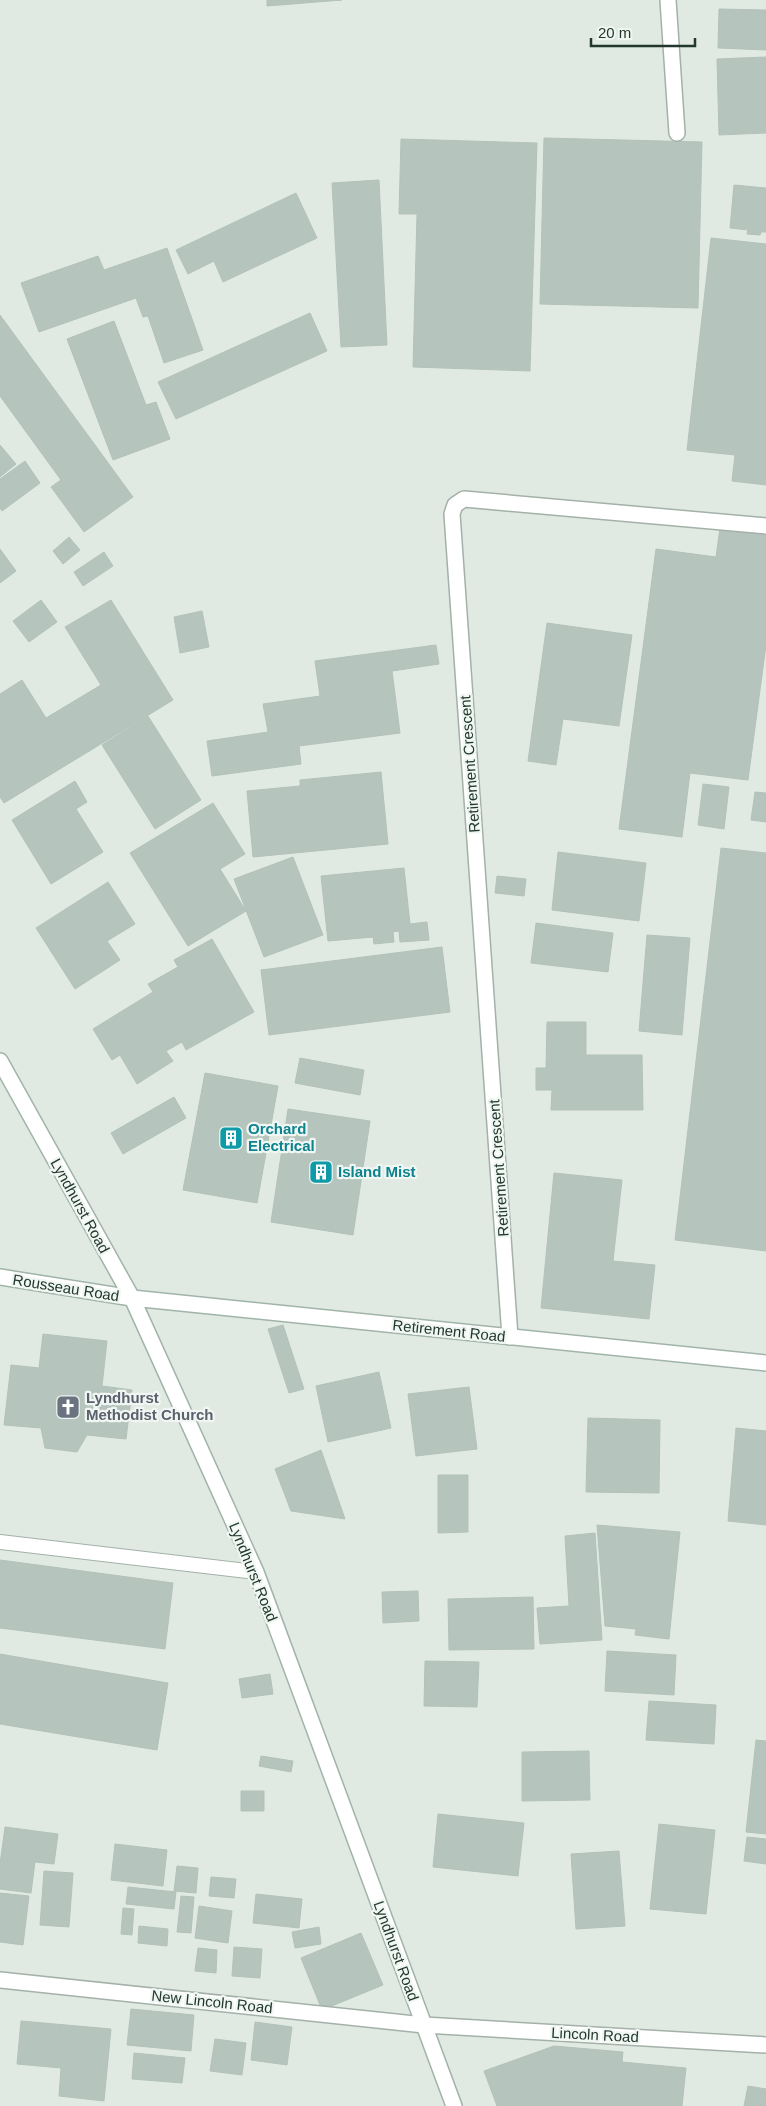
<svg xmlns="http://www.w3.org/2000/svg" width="766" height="2106" font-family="Helvetica,sans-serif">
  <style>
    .building { fill: #b5c4bc; stroke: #b3c2b9 }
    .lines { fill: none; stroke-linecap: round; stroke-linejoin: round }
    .lane-casing { stroke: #a3b1a9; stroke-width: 16 }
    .street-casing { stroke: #a3b1a9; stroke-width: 18 }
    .secondary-casing { stroke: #a0b4a9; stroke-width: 18 }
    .lane { stroke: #fff; stroke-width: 14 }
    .street { stroke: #fff; stroke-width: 15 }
    .secondary { stroke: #fff; stroke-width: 15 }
    .labels { text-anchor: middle; stroke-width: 4.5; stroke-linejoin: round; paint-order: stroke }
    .street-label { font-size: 15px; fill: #22382e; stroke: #f0f6f2 }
    .culture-label { font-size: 15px; font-weight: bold; fill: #0d838f; stroke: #f0f6f2; text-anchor: start }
    .worship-label { font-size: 15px; font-weight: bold; fill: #5b616d; stroke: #f0f6f2; text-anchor: start }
  </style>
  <rect width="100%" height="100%" fill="#e0eae3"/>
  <!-- building -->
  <path class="building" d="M267 0H342L267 6Z
    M719 9 766 10V50L718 48Z
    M766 57V133L719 135 717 59Z
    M544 138 702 142 698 308 540 304Z
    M401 139 537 143 530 371 413 367 417 214H399Z
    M379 180 387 345 341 347 332 183Z
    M734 185 766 188V232H761L760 235 747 234 748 230 730 228Z
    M296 193 317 238 223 282 214 261 188 274 176 250Z
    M711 238 766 244V485L732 481 735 455 687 450Z
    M167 248 203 350 164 363 148 316 143 317 136 298 39 332 21 283 98 256 104 270Z
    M310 313 327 351 176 419 158 382Z
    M0 315 133 497 84 532 51 487 61 480 0 396Z
    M114 321 146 405 156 402 170 439 113 460 67 339Z
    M0 445 16 464 0 477Z
    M25 461 40 483 2 511 0 508V479Z
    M720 528 766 534V645L748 780 690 773 682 837 619 829 656 549 716 557Z
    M69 537 80 550 63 564 53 551Z
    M0 549 16 571 0 583Z
    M104 552 113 566 83 586 74 572Z
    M41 600 57 622 29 642 13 621Z
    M111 600 173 700 4 803 0 797V694L22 680 46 718 101 685 65 627Z
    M202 611 209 647 180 653 174 617Z
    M547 623 632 635 619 726 563 719 556 765 528 761Z
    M436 645 439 664 392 671 400 733 299 746 301 764 212 776 207 741 268 732 263 704 320 696 315 661Z
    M148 716 201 800 155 829 102 745Z
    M381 772 388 844 253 857 247 791 300 786V780Z
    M75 781 87 802 76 809 103 852 51 884 12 820Z
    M703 784 729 787 724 829 698 825Z
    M755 792 766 793V822L751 820Z
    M213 803 245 854 220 869 246 911 188 946 130 853Z
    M721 848 766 853V1251L675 1240Z
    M558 852 646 863 639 921 552 910Z
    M293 857 323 935 264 957 234 879Z
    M404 868 410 924 427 922 429 940 400 942 399 931 393 932 394 942 374 944 373 937 328 941 321 876Z
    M497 876 526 879 524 896 495 893Z
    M108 882 135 924 107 941 120 960 75 989 36 928Z
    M536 923 613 933 608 972 531 963Z
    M647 935 690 938 682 1035 639 1031Z
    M212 939 254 1012 186 1050 182 1042 166 1051 173 1061 137 1084 120 1055 112 1060 93 1029 153 992 148 984 178 967 174 960Z
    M442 947 450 1012 269 1035 261 970Z
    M547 1022H586V1055H642L643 1110H551L552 1090H536V1068H546Z
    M300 1058 364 1070 360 1095 295 1083Z
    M205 1073 278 1086 257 1203 183 1190Z
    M174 1097 186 1118 123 1154 111 1133Z
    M288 1109 370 1121 353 1235 271 1222Z
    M554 1173 622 1180 613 1261 655 1265 649 1319 541 1308Z
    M283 1325 304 1389 289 1393 268 1329Z
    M43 1334 107 1341 102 1386 132 1390 126 1439 87 1435 77 1452 45 1448 41 1428 4 1425 11 1365 39 1368Z
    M379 1372 391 1428 328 1442 316 1386Z
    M469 1387 477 1449 416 1456 408 1394Z
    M588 1418 660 1420 659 1493 586 1492Z
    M736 1428 766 1431V1525L728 1521Z
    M321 1450 345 1519 291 1511 275 1469Z
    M438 1475H468V1532L438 1533Z
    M597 1525 680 1532 669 1639 635 1635 636 1629 605 1626Z
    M595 1533 602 1640 540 1644 537 1608 569 1606 565 1536Z
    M0 1560 173 1583 165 1649 0 1628Z
    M418 1591 419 1621 383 1623 382 1592Z
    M533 1597 534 1649 449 1650 448 1599Z
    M607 1651 676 1655 674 1695 605 1691Z
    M0 1654 168 1683 157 1750 0 1724Z
    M425 1661 479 1662 477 1707 424 1706Z
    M270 1674 273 1694 242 1698 239 1679Z
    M649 1701 716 1705 714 1744 646 1740Z
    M756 1740 766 1741V1834L746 1832Z
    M589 1751 590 1800 522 1801V1752Z
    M261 1756 293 1761 291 1772 259 1766Z
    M241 1791H264V1811H241Z
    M438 1814 524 1823 518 1876 433 1867Z
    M659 1824 715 1830 706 1914 650 1909Z
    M5 1827 58 1834 54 1864 35 1862 31 1893 0 1889V1864Z
    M747 1837 766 1839V1864L744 1861Z
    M115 1844 167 1850 163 1886 111 1880Z
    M619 1851 625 1926 576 1929 571 1854Z
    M177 1866 198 1868 196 1893 174 1891Z
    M44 1871 73 1873 69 1927 40 1925Z
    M211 1877 236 1879 234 1898 209 1896Z
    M128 1887 176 1892 174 1909 126 1904Z
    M0 1893 29 1896 23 1945 0 1942Z
    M256 1894 302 1899 299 1928 253 1923Z
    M181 1896 194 1897 191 1933 177 1932Z
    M199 1906 232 1911 228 1943 195 1938Z
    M123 1908 134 1909 132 1935 121 1934Z
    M139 1926 168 1929 167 1946 138 1943Z
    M319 1927 321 1944 295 1948 292 1932Z
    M361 1933 383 1985 322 2010 301 1958Z
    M234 1947 262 1949 260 1978 232 1976Z
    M198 1948 217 1950 216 1973 195 1971Z
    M131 2009 194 2015 191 2051 127 2045Z
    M21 2021 111 2029 104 2101 59 2096 61 2068 17 2064Z
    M255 2022 292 2027 287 2065 251 2060Z
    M215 2039 246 2043 242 2075 210 2071Z
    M554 2046 623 2052 622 2062 686 2068 682 2106H497L484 2071Z
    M134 2053 185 2058 182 2083 132 2079Z
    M748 2086 766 2089V2106H744Z"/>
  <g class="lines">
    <!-- lane casing -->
    <g class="lane-casing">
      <path id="lane" d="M0 1542 256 1572"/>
    </g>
    <!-- street casing -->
    <g class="street-casing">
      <path id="street" d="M668 0 677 133
        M510 1337 452 514 455 505 464 499 766 526
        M0 1980 424 2025 766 2045"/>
    </g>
    <!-- secondary casing -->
    <g class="secondary-casing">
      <path id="secondary" d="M0 1061 132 1298 256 1572 454 2106
        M0 1277 132 1298 766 1363"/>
    </g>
    <!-- lane -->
    <use href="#lane" class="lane"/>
    <!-- street -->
    <use href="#street" class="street"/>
    <!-- secondary -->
    <use href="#secondary" class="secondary"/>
  </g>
  <!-- icons -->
  <defs>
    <g id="building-square" transform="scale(1.25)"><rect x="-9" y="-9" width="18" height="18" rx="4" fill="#0f9aa8" stroke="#f0f6f2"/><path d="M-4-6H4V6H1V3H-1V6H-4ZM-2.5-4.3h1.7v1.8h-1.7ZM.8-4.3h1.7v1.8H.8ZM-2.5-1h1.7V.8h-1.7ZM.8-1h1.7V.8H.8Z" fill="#fff"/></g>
    <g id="church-square" transform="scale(1.25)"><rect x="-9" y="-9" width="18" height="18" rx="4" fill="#6b7280" stroke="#f0f6f2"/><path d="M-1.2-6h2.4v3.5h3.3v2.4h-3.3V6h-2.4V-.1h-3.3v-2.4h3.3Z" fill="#fff"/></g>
  </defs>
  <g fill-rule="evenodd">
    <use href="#building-square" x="231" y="1138"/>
    <use href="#building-square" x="321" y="1172"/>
    <use href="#church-square" x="68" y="1407"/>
  </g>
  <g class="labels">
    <!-- street labels -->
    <g class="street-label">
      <text transform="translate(470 764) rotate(-94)" y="5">Retirement Crescent</text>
      <text transform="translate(499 1168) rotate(-94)" y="5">Retirement Crescent</text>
      <text transform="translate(80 1206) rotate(61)" y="5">Lyndhurst Road</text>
      <text transform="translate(66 1288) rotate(9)" y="5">Rousseau Road</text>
      <text transform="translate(449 1331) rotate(6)" y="5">Retirement Road</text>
      <text transform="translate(253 1572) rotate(68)" y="5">Lyndhurst Road</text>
      <text transform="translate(396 1951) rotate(70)" y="5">Lyndhurst Road</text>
      <text transform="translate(212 2002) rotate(6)" y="5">New Lincoln Road</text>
      <text transform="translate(595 2035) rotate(3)" y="5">Lincoln Road</text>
    </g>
    <!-- culture labels -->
    <g class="culture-label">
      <text x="248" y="1134">Orchard<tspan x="248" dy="17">Electrical</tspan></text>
      <text x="338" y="1177">Island Mist</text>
    </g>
    <!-- worship labels -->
    <g class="worship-label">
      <text x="86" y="1403">Lyndhurst<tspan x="86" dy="17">Methodist Church</tspan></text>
    </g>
  </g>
  <!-- scale -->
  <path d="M591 38v8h104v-8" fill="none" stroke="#22382e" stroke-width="2.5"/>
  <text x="598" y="38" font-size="15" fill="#22382e" stroke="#f0f6f2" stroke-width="4" paint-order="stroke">20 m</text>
</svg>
